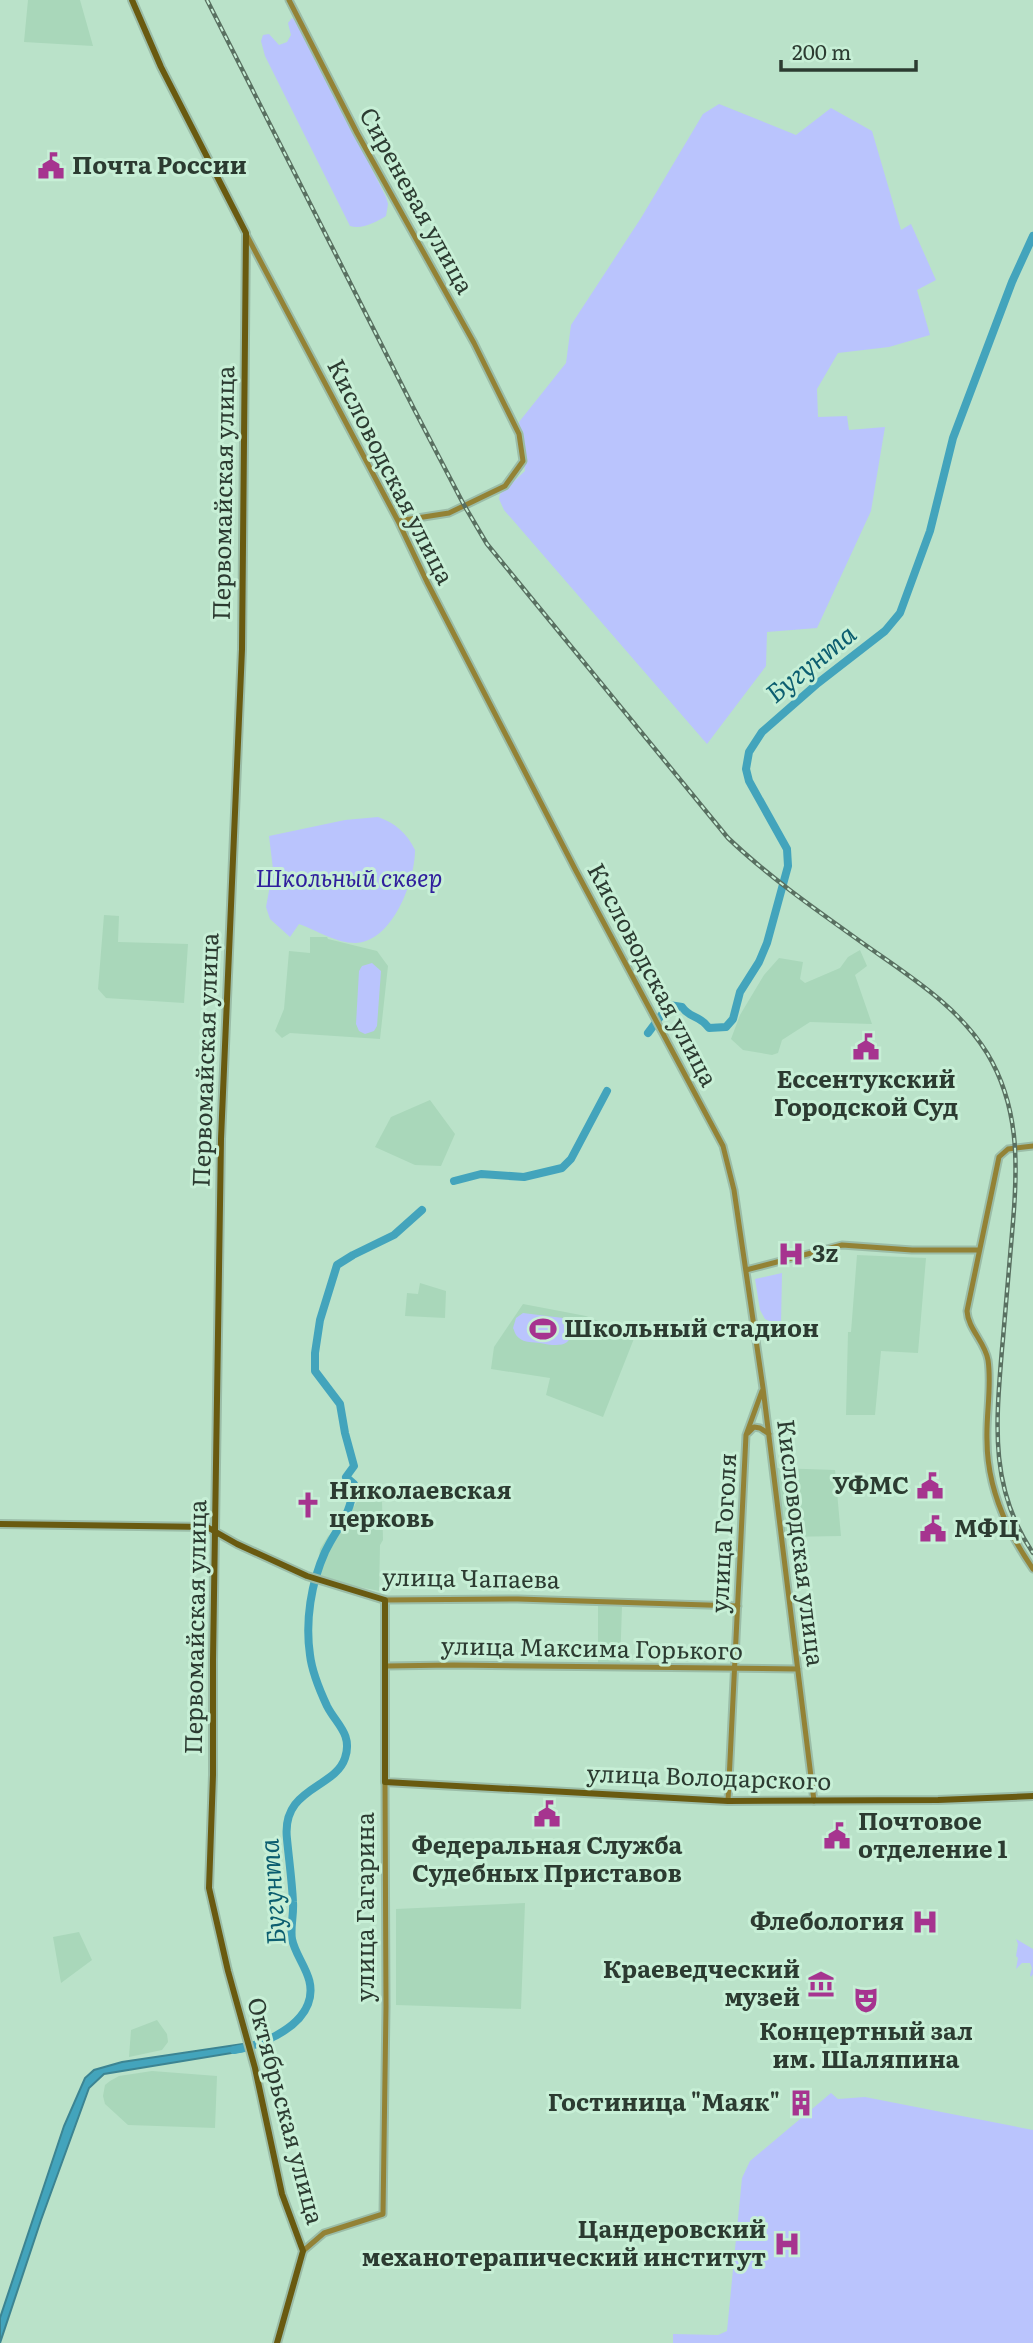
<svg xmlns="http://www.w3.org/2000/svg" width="1033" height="2343" font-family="Literata,serif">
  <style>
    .built { fill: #a9d7ba }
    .green { fill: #bac4fd }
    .water { fill: #43a4bc; stroke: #3c8492; stroke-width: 2 }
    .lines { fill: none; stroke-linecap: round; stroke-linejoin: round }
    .river { stroke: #43a4bc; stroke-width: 8 }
    .tertiary-casing { stroke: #9bbda8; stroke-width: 9 }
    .secondary-casing { stroke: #9bbda8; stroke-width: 10 }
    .tertiary { stroke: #938235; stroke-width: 5 }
    .secondary { stroke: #695a10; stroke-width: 6 }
    .rail-casing { stroke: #597061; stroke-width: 4.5 }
    .rail { stroke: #c7efd6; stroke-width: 2; stroke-dasharray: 5; stroke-linecap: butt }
    .labels { text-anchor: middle; stroke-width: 6; stroke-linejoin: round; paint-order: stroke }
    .poi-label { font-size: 24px; font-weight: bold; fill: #2c3b31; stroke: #c7efd6; text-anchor: start }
    .street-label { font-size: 24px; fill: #2c3b31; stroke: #c7efd6 }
    .park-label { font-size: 24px; font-style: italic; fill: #2f1e9d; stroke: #c7efd6 }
    .water-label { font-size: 26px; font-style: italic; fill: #0c5e70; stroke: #c7efd6 }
  </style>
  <rect width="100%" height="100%" fill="#bae2c9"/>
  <!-- built -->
  <path class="built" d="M28 0H80L93 46 24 42Z
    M104 915 119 916 118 942 188 944 184 1003 106 998 98 989Z
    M310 937H327L328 939 377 951 388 966 380 1039 290 1033 282 1038 275 1031 284 1009 289 951 310 953Z
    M860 950 867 966 855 975 872 1024 810 1022 782 1040 778 1053 772 1055 743 1050 731 1039 740 1015 764 975 779 958 803 962 800 979 805 983 840 968 848 957Z
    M430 1100 455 1134 441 1166 415 1165 375 1147 391 1117Z
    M857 1255 926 1258 918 1353 881 1351 875 1415H846L848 1332H851Z
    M420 1283 446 1291 445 1318 405 1316 407 1293 418 1294Z
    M523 1304 586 1316 635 1336 603 1417 546 1395 550 1378 491 1369 494 1347Z
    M776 1468 835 1470 841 1536 785 1537Z
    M359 1498 368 1501 382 1500 383 1540 380 1545 379 1591 316 1578 320 1549 328 1536 343 1525Z
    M598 1606 622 1607 620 1665H598Z
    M525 1903 521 2009 396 2005V1909Z
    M79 1932 92 1960 61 1983 53 1937Z
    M157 2020 167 2034 168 2042 162 2050 129 2057 131 2030Z
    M152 2071 217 2076 215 2128 128 2125 105 2104 103 2096 105 2085 110 2081 119 2076Z"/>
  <!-- green -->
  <path class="green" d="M292 18 299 24 386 197 388 204 386 216C376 222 362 230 350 226L265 56 261 41 263 35 269 34 279 45 287 42 291 35 288 23Z
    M719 104 796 135 831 108 872 131 901 230 911 224 936 280 917 290 930 335 889 347 838 353 817 389 818 417 847 416 849 430 885 427 871 511 817 628 767 632 766 666 707 744 504 510 499 499 500 494 525 471 519 422 566 363 571 325 641 218 703 114Z
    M378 817C395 823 407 833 415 850 415 881 393 942 355 943 336 943 316 930 299 924L290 937 270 919 266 907 273 869 269 836 345 820Z
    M372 963 381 971 377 1026 374 1031 365 1034 359 1031 356 1024 359 971 362 966Z
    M782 1273 781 1324 780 1326 765 1319 760 1310 755 1279Z
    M523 1313 563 1318 571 1327C574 1349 555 1346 540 1343 534 1342 524 1343 519 1338 515 1335 515 1332 513 1328L516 1318Z
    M1016 1939 1033 1949V1974L1031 1977 1030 1975 1032 1968 1030 1963H1022L1016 1969 1018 1958 1016 1956 1018 1944Z
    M831 2093 838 2099 865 2097 1033 2130V2343H673V2334L718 2335 727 2331 742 2178 750 2161Z"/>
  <!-- water -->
  <path class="water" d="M242 2044 244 2051 104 2074 89 2088 41 2220 0 2343V2318L64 2126 85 2078 94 2070 122 2062Z"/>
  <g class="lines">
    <!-- river -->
    <path class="river" d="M648 1033 669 1005 682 1007C690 1019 699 1014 709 1028L726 1027 733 1019 740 992 759 962 767 943 788 866 787 849 749 781 746 769 749 752 762 732 818 683 885 631 900 613 930 531 953 438 1012 282 1033 236
      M454 1181 481 1174 524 1177 562 1168 571 1159 607 1091
      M234 2050C259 2046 298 2030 308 2004 318 1978 296 1960 292 1939 290 1928 294 1914 293 1902 292 1881 289 1860 287 1839 281 1787 335 1789 345 1758 353 1734 336 1724 327 1706 320 1691 312 1672 310 1655 305 1621 311 1583 325 1552 339 1523 350 1519 354 1484L346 1477 354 1466 345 1433 340 1404 315 1371V1353L320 1320 337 1265 353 1255 394 1235 422 1210"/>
    <!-- tertiary casing -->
    <g class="tertiary-casing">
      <path id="tertiary" d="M289 0 357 133 474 343 519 434 523 461 505 486 449 513 398 521
        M246 234 398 521 427 582 575 869 723 1146 734 1190 763 1388 814 1801
        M1033 1146 1008 1149 999 1157 967 1311C968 1329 985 1342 988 1360 992 1386 986 1414 987 1440 987 1488 1006 1530 1033 1569
        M746 1270 842 1245 912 1250H978
        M748 1433 754 1427 760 1428 769 1434
        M385 1600 518 1599 738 1606
        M386 1666 453 1665 798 1669
        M728 1801 746 1435 762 1391
        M303 2251 324 2233 383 2214 386 2007 385 1782"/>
    </g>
    <!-- secondary casing -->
    <g class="secondary-casing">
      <path id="secondary" d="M132 0 161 67 246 233 242 649 221 1139 213 1660V1775L209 1888 228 1971 255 2068 282 2194 303 2251 277 2343
        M0 1524 207 1527 237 1544 307 1576 385 1600V1782L728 1801 938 1800 1033 1796"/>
    </g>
    <!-- tertiary -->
    <use href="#tertiary" class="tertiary"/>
    <!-- secondary -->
    <use href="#secondary" class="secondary"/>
    <!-- rail casing -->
    <g class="rail-casing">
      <path id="rail" d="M207 0 414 409 464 505 487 544 728 838C768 876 812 907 857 939 904 973 956 1003 987 1053 1019 1106 1018 1163 1013 1222 1009 1265 1006 1307 1002 1349 996 1423 989 1488 1033 1553"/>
    </g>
    <!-- rail -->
    <use href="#rail" class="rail"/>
  </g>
  <!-- icons -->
  <defs>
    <g id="civic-bare" transform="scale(2.1)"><path d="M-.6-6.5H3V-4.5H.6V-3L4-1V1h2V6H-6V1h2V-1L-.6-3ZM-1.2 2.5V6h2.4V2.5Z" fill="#a6348f" stroke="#c7efd6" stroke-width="2.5" paint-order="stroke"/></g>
    <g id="hospital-bare" transform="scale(2.1)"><path d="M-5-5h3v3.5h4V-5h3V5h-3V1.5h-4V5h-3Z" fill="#a6348f" stroke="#c7efd6" stroke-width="2.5" paint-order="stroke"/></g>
    <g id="stadium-bare" transform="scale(2.1)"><path d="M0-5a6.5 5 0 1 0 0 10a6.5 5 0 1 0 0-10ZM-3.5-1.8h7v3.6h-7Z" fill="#a6348f" stroke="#c7efd6" stroke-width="2.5" paint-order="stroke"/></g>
    <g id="church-bare" transform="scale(2.1)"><path d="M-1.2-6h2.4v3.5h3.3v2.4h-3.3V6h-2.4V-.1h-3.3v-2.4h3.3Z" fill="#a6348f" stroke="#c7efd6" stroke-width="2.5" paint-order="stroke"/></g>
    <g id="museum-bare" transform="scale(2.1)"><path d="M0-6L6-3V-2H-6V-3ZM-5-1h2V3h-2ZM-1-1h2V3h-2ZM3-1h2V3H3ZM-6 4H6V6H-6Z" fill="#a6348f" stroke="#c7efd6" stroke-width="2.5" paint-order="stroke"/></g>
    <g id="theatre-bare" transform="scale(2.1)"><path d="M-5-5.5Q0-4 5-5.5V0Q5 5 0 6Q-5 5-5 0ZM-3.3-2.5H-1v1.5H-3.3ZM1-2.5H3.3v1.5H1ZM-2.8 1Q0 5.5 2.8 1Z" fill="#a6348f" stroke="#c7efd6" stroke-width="2.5" paint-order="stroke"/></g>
    <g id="building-bare" transform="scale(2.1)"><path d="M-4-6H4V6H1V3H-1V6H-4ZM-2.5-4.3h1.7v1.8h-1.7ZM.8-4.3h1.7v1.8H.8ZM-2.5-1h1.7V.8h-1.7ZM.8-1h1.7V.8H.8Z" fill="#a6348f" stroke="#c7efd6" stroke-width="2.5" paint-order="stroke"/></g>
  </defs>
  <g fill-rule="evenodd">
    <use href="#civic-bare" x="51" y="166"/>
    <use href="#civic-bare" x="866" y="1047"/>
    <use href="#hospital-bare" x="791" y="1254"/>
    <use href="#stadium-bare" x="543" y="1329"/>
    <use href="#civic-bare" x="930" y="1486"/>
    <use href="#church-bare" x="308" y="1505"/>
    <use href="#civic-bare" x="933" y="1529"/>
    <use href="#civic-bare" x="547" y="1814"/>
    <use href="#civic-bare" x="837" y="1836"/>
    <use href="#hospital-bare" x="925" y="1922"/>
    <use href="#museum-bare" x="821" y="1984"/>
    <use href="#theatre-bare" x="866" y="2000"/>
    <use href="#building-bare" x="801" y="2103"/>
    <use href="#hospital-bare" x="787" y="2244"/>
  </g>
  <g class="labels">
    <!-- poi labels -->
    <g class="poi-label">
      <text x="72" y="174">Почта России</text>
      <text x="866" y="1088" text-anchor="middle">Ессентукский<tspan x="866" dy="28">Городской Суд</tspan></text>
      <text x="812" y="1262">3z</text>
      <text x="564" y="1337">Школьный стадион</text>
      <text x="909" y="1494" text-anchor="end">УФМС</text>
      <text x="329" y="1499">Николаевская<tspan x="329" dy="28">церковь</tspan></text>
      <text x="954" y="1537">МФЦ</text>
      <text x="858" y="1830">Почтовое<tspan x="858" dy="28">отделение 1</tspan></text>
      <text x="547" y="1854" text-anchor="middle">Федеральная Служба<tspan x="547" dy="28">Судебных Приставов</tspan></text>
      <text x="904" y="1930" text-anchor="end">Флебология</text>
      <text x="800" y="1978" text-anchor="end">Краеведческий<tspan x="800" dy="28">музей</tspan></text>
      <text x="866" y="2040" text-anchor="middle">Концертный зал<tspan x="866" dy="28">им. Шаляпина</tspan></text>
      <text x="780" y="2111" text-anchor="end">Гостиница "Маяк"</text>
      <text x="766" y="2238" text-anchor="end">Цандеровский<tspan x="766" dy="28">механотерапический институт</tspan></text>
    </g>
    <!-- street labels -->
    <g class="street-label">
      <text transform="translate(416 201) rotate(61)" y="8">Сиреневая улица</text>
      <text transform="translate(390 472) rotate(63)" y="8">Кисловодская улица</text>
      <text transform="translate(224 493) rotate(-89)" y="8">Первомайская улица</text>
      <text transform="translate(652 975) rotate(62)" y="8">Кисловодская улица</text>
      <text transform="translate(206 1060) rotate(-88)" y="8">Первомайская улица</text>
      <text transform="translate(724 1533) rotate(-87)" y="8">улица Гоголя</text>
      <text transform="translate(800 1543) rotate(83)" y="8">Кисловодская улица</text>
      <text transform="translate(471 1579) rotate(1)" y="8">улица Чапаева</text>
      <text transform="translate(196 1627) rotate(-89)" y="8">Первомайская улица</text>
      <text transform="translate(592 1649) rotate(1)" y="8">улица Максима Горького</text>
      <text transform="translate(709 1778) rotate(2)" y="8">улица Володарского</text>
      <text transform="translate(366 1907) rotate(-90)" y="8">улица Гагарина</text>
      <text transform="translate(285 2111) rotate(75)" y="8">Октябрьская улица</text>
    </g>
    <!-- park labels -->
    <g class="park-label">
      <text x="349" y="887">Школьный сквер</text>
    </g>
    <!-- water labels -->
    <g class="water-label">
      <text transform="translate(811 664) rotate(-39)" y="9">Бугунта</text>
      <text transform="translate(273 1892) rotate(-94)" y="9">Бугунта</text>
    </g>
  </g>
  <!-- scale -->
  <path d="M781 60v10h135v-10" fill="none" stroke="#2c3b31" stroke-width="3.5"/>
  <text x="792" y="60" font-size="21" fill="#2c3b31" stroke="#c7efd6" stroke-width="5" paint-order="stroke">200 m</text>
</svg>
